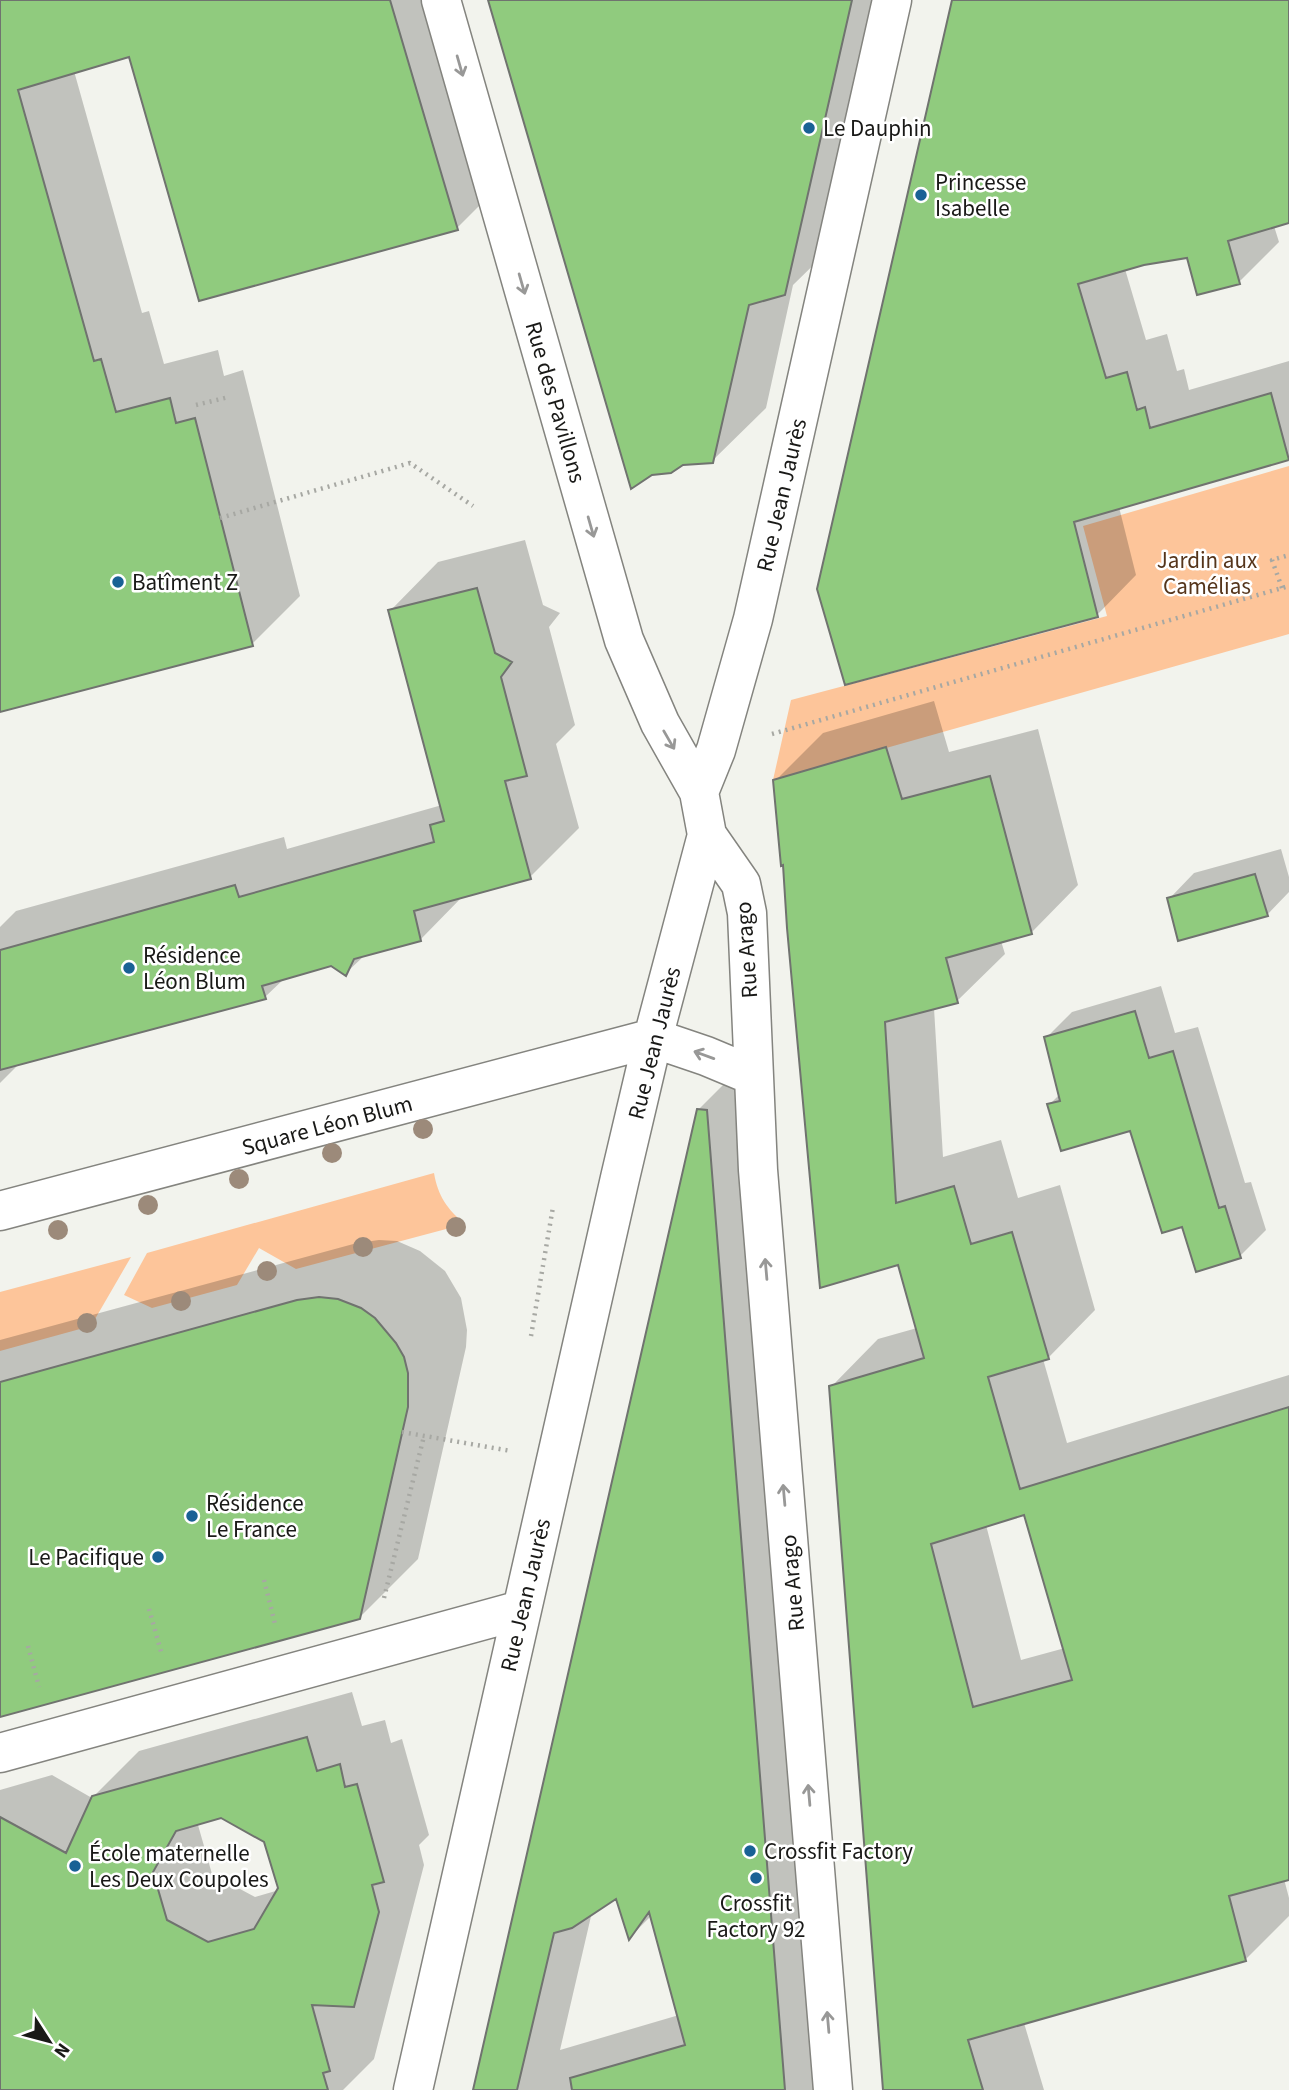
<svg xmlns="http://www.w3.org/2000/svg" width="1289" height="2090" font-family="'Source Sans 3',sans-serif">
  <style>
    .green { fill: #fdc59a }
    .shadow { fill: #0003; fill-rule: evenodd }
    .building { fill: #90cb7e; stroke: #70736f; stroke-width: 2; fill-rule: evenodd }
    .lines { fill: none; stroke-linecap: round; stroke-linejoin: round }
    .minor-casing { stroke: #84847f; stroke-width: 41 }
    .path { stroke: #a7a8a3; stroke-width: 4.5; stroke-dasharray: 2 5; stroke-linecap: butt }
    .minor { stroke: #fff; stroke-width: 38 }
    .tree { fill: #9c8a7a }
    .oneway { stroke: #989897 }
    .poi-dot { fill: #196195; stroke: #fff; stroke-width: 2.5 }
    .labels { text-anchor: middle; stroke-width: 5; stroke-linejoin: round; paint-order: stroke }
    .poi-label { font-size: 23px; fill: #191917; stroke: #fff; text-anchor: start }
    .street-label { font-size: 23px; fill: #191917; stroke: #fff }
    .park-label { font-size: 23px; fill: #55351b; stroke: #fff }
  </style>
  <rect width="100%" height="100%" fill="#f2f3ed"/>
  <!-- green -->
  <path class="green" d="M1289 466V634L773 780 791 700 1107 616 1083 526Z
    M434 1173C438 1196 447 1209 465 1224L296 1269 259 1248 237 1285 152 1308 124 1295 147 1253Z
    M131 1257 91 1326 0 1351V1292Z"/>
  <!-- shadow -->
  <path class="shadow" d="M0 0H452L506 179 457 228 130 55 74 71 142 313 149 311 164 364 218 350 224 376 243 370 300 596 252 644 0 711Z
    M490 0H892L838 241 793 285 766 408 712 461Z
    M954 0H1289V222L1274 226 1279 242 1239 282 1188 256 1125 269 1146 340 1167 334 1177 371 1184 369 1189 390 1289 361V458L1119 507 1136 575 1097 615 846 683Z
    M525 540 543 605 560 613 549 627 575 725 556 744 579 828 530 877 464 895 421 939 365 955 346 973 331 964 286 977 265 997 20 1063 0 1083V927L16 911 284 837 287 849 442 805 390 611 438 562Z
    M934 701 949 752 1038 729 1078 885 1031 933 1001 941 1005 954 957 1001 934 1008 943 1157 1001 1140 1018 1198 1060 1185 1095 1310 1048 1358 1043 1359 1067 1443 1289 1375V1878L1284 1879 1289 1898V1916L1245 1960 1024 2023 1044 2090H885L831 1387 878 1339 917 1328 785 863 775 781 823 733ZM1026 1513 1065 1648 1021 1660 986 1525Z
    M1281 849 1289 877V892L1267 915 1169 899 1194 873Z
    M1161 986 1175 1033 1198 1027 1245 1183 1251 1182 1266 1230 1240 1256 1197 1269 1183 1225 1131 1129 1049 1105 1060 1094 1046 1038 1072 1012Z
    M744 1064 833 2090H474L698 1110ZM617 1896 630 1937 652 1915 679 2015 560 2050 592 1912Z
    M379 1240 397 1241 420 1251 445 1271 461 1298 467 1330 466 1347 418 1559 359 1618 0 1715V1340L357 1243Z
    M352 1692 362 1726 385 1720 391 1743 402 1739 429 1835 419 1845 424 1865 374 2059 343 2090H0V1790L52 1775 92 1798 139 1751ZM222 1816 266 1840 279 1890 255 1897 212 1874 198 1825Z"/>
  <!-- building -->
  <path class="building" d="M0 0H390L458 230 199 301 129 57 18 90 94 361 101 359 116 412 170 398 176 423 195 418 253 646 0 712Z
    M488 0H852L785 295 749 305 713 463 683 465 671 473 652 475 631 489Z
    M952 0H1289V223L1228 241 1240 284 1197 295 1187 258 1144 265 1078 284 1106 378 1127 372 1137 410 1145 407 1150 428 1271 393 1289 460 1074 522 1098 617 845 685 817 589Z
    M477 588 495 653 512 662 501 677 527 776 505 781 531 879 414 911 421 941 354 959 346 976 331 966 262 986 266 999 0 1070V950L235 885 239 897 434 842 430 825 444 821 388 610Z
    M886 747 902 799 990 776 1032 934 946 958 958 1003 885 1022 896 1203 954 1186 971 1244 1012 1232 1049 1359 988 1377 1020 1489 1289 1407V1880L1229 1896 1246 1961 968 2040 983 2090H883L829 1386 924 1358 898 1265 820 1288 787 928 783 865 781 866 773 780ZM1024 1515 1072 1680 973 1707 931 1544Z
    M1255 874 1268 916 1178 941 1167 898Z
    M1135 1011 1149 1058 1173 1051 1219 1208 1225 1206 1241 1258 1196 1272 1182 1227 1162 1233 1130 1131 1061 1151 1047 1104 1060 1101 1044 1037Z
    M697 1109 707 1110 785 2090H572L570 2078 685 2045 649 1912 629 1940 616 1899 572 1928 554 1933 517 2090H473Z
    M319 1297 338 1299 361 1308 375 1318 396 1343 404 1357 408 1373V1407L360 1619 0 1717V1382L297 1300Z
    M307 1737 317 1771 340 1764 345 1787 357 1784 384 1882 372 1885 379 1912 354 2007 312 2005 330 2071 323 2073 328 2090H0V1817L66 1853 92 1796ZM221 1818 264 1842 278 1888 254 1929 208 1942 167 1920 153 1872 176 1831Z"/>
  <g class="lines">
    <!-- minor casing -->
    <g class="minor-casing">
      <path id="minor" d="M441 0 624 640 660 723 699 792
        M707 835 741 884 747 913 758 1170 833 2090
        M653 1038 706 1056 754 1076
        M0 1211 653 1038
        M0 1753 521 1610
        M413 2090 620 1178 653 1038 707 835 699 792 716 750 753 619 892 0"/>
    </g>
    <!-- path -->
    <path class="path" d="M196 405 229 397
      M220 518 410 463 473 506
      M1282 588 1272 560 1289 555
      M772 734 1289 586
      M531 1336 553 1207
      M402 1432 511 1451
      M264 1580 275 1624
      M384 1598 424 1436
      M149 1609 162 1655
      M28 1646 39 1687"/>
    <!-- minor -->
    <use href="#minor" class="minor"/>
  </g>
  <!-- trees -->
  <g class="tree">
    <circle cx="423" cy="1129" r="10"/>
    <circle cx="332" cy="1153" r="10"/>
    <circle cx="239" cy="1179" r="10"/>
    <circle cx="148" cy="1205" r="10"/>
    <circle cx="456" cy="1227" r="10"/>
    <circle cx="58" cy="1230" r="10"/>
    <circle cx="363" cy="1247" r="10"/>
    <circle cx="267" cy="1271" r="10"/>
    <circle cx="181" cy="1301" r="10"/>
    <circle cx="87" cy="1323" r="10"/>
  </g>
  <!-- one-way arrows -->
  <defs><path id="oneway-shaft" d="M-6 0H5M1.5-3L5.5 0L1.5 3" fill="none" stroke-width="1.6" stroke-linecap="round" stroke-linejoin="round" transform="scale(1.75)"/></defs>
  <g class="oneway">
    <use href="#oneway-shaft" transform="translate(460 66) rotate(74)"/>
    <use href="#oneway-shaft" transform="translate(522 284) rotate(74)"/>
    <use href="#oneway-shaft" transform="translate(591 527) rotate(74)"/>
    <use href="#oneway-shaft" transform="translate(669 740) rotate(60)"/>
    <use href="#oneway-shaft" transform="translate(704 1055) rotate(-160)"/>
    <use href="#oneway-shaft" transform="translate(766 1269) rotate(-95)"/>
    <use href="#oneway-shaft" transform="translate(784 1495) rotate(-95)"/>
    <use href="#oneway-shaft" transform="translate(809 1795) rotate(-95)"/>
    <use href="#oneway-shaft" transform="translate(828 2022) rotate(-95)"/>
  </g>
  <!-- markers -->
  <g class="poi-dot">
    <circle cx="809" cy="128" r="7"/>
    <circle cx="921" cy="195" r="7"/>
    <circle cx="118" cy="582" r="7"/>
    <circle cx="129" cy="968" r="7"/>
    <circle cx="192" cy="1516" r="7"/>
    <circle cx="158" cy="1557" r="7"/>
    <circle cx="750" cy="1851" r="7"/>
    <circle cx="75" cy="1866" r="7"/>
    <circle cx="756" cy="1878" r="7"/>
  </g>
  <g class="labels">
    <!-- poi labels -->
    <g class="poi-label">
      <text x="823" y="136">Le Dauphin</text>
      <text x="935" y="190">Princesse<tspan x="935" dy="26">Isabelle</tspan></text>
      <text x="132" y="590">Batîment Z</text>
      <text x="143" y="963">Résidence<tspan x="143" dy="26">Léon Blum</tspan></text>
      <text x="206" y="1511">Résidence<tspan x="206" dy="26">Le France</tspan></text>
      <text x="144" y="1565" text-anchor="end">Le Pacifique</text>
      <text x="764" y="1859">Crossfit Factory</text>
      <text x="89" y="1861">École maternelle<tspan x="89" dy="26">Les Deux Coupoles</tspan></text>
      <text x="756" y="1911" text-anchor="middle">Crossfit<tspan x="756" dy="26">Factory 92</tspan></text>
    </g>
    <!-- street labels -->
    <g class="street-label">
      <text transform="translate(556 402) rotate(74)" y="8">Rue des Pavillons</text>
      <text transform="translate(781 495) rotate(-77)" y="8">Rue Jean Jaurès</text>
      <text transform="translate(746 950) rotate(-94)" y="8">Rue Arago</text>
      <text transform="translate(654 1043) rotate(-76)" y="8">Rue Jean Jaurès</text>
      <text transform="translate(327 1125) rotate(-15)" y="8">Square Léon Blum</text>
      <text transform="translate(792 1583) rotate(-95)" y="8">Rue Arago</text>
      <text transform="translate(525 1595) rotate(-77)" y="8">Rue Jean Jaurès</text>
    </g>
    <!-- park labels -->
    <g class="park-label">
      <text x="1207" y="568">Jardin aux<tspan x="1207" dy="26">Camélias</tspan></text>
    </g>
  </g>
  <!-- north arrow -->
  <g transform="translate(49 2041) rotate(126)" stroke="#ffffff" stroke-width="5" paint-order="stroke">
  <path d="M0-5L12 26L0 18L-12 26Z" fill="#191917"/>
  <text y="-10" font-size="19" font-weight="bold" text-anchor="middle" fill="#191917">N</text>
  </g>
</svg>
